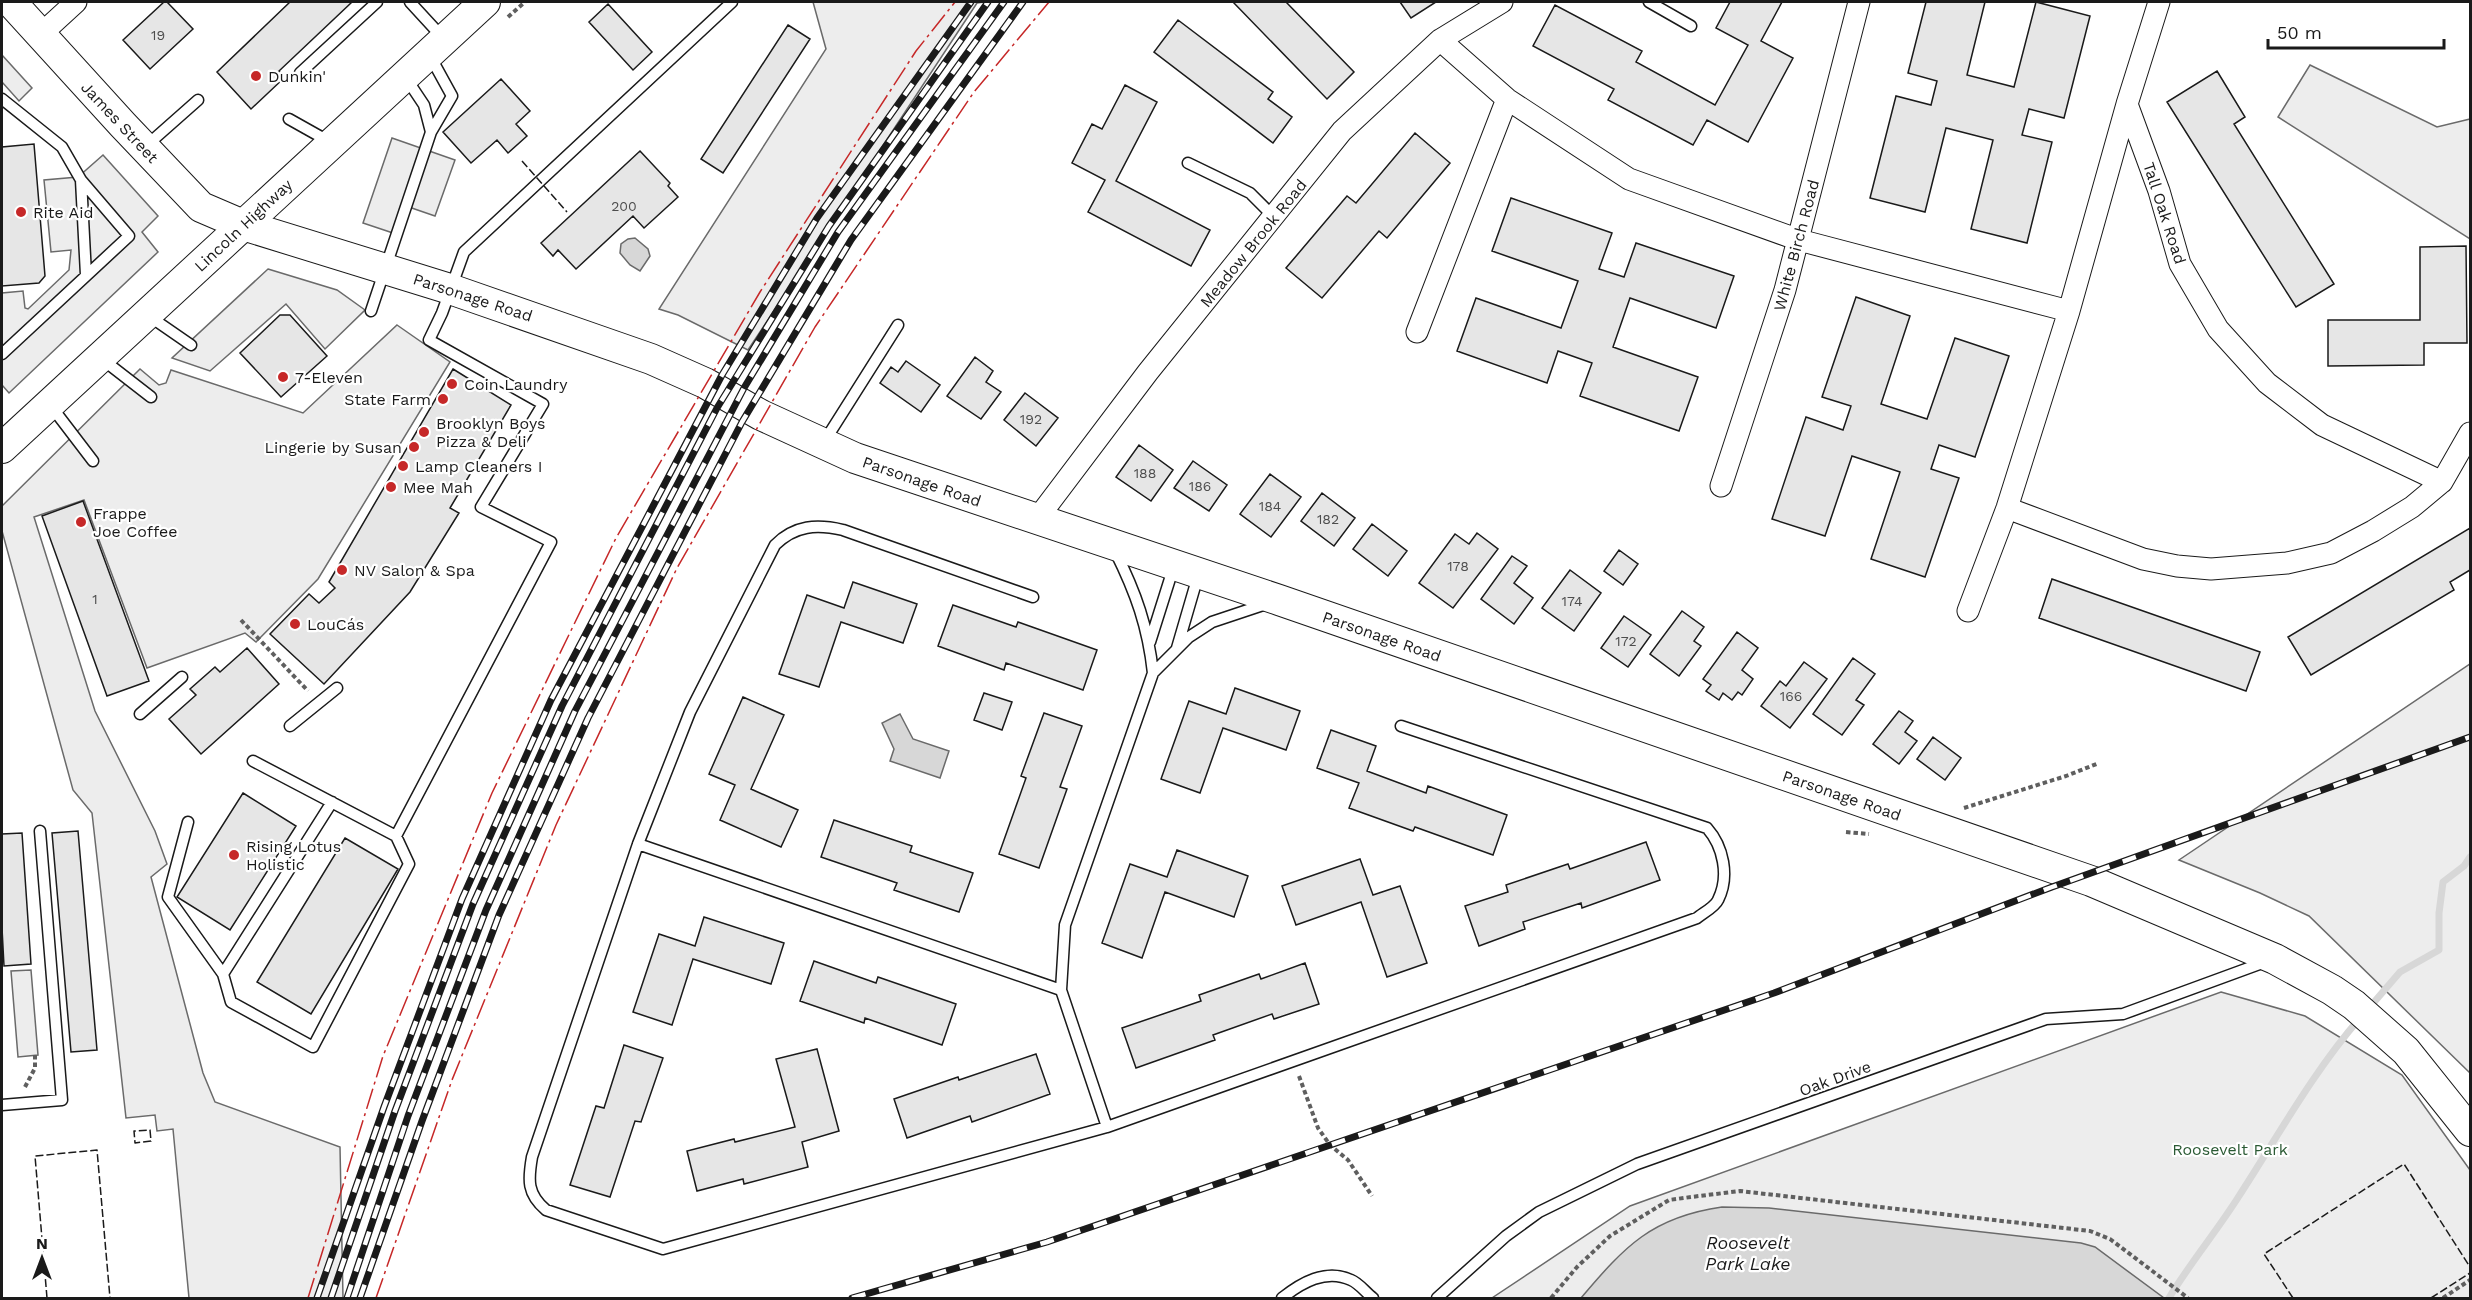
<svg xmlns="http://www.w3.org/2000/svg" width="2472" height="1300" font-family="'Work Sans',sans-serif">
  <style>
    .built { fill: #ededed; stroke: #6a6a6a; stroke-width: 1.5 }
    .water { fill: #d7d7d7; stroke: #6a6a6a; stroke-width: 1.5 }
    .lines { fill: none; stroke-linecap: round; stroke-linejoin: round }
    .stream { stroke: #d7d7d7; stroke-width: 7 }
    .building { fill: #e6e6e6; stroke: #1a1a1a; stroke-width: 1.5 }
    .lane-casing { stroke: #1a1a1a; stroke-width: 13 }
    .street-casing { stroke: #1a1a1a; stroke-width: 23 }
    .secondary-casing { stroke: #1a1a1a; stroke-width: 32 }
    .path { stroke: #5f5f5f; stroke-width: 4; stroke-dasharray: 4.5 3; stroke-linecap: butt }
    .lane { stroke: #fff; stroke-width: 10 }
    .street { stroke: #fff; stroke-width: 21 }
    .secondary { stroke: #fff; stroke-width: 30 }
    .rail-casing { stroke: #1a1a1a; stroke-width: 7 }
    .rail { stroke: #fff; stroke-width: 4.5; stroke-dasharray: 14; stroke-linecap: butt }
    .fence { stroke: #1a1a1a; stroke-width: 1.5; stroke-dasharray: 8 3; stroke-linecap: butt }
    .power { stroke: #c62828; stroke-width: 1.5; stroke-dasharray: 21 4.5 3 4.5; stroke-linecap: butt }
    .poi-dot { fill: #c62828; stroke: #fff; stroke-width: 2 }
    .labels { text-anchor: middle; stroke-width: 4.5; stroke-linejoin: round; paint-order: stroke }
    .number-label { font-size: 14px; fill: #4d4d4d }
    .poi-label { font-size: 16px; fill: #1a1a1a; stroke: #fff; text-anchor: start }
    .street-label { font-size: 16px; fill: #1a1a1a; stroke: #fff }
    .park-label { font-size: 16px; fill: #2b5a34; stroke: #fff }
    .water-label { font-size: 18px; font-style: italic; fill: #1a1a1a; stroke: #fff }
  </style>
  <rect width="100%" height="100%" fill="#fff"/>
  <!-- built -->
  <path class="built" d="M813 2H984L977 3 748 350 678 315 659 309 826 49Z
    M2 55 32 88 19 101 2 82Z
    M2310 65 2437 127 2470 119V239L2278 117Z
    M392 138 455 160 435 216 403 205 393 233 363 223Z
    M103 155 158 216 142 232 158 252 9 393 2 385V293L23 291 25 308 28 309 69 270 71 250 51 252 44 180 78 177Z
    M268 269 337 290 365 310 325 349 286 304 210 371 172 358Z
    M397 325 450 362 318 579 256 642 245 633 147 668 84 500 34 517 95 711 155 831 167 864 151 877 203 1073 215 1102 340 1147 343 1298H189L173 1129 157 1131 155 1115 126 1118 92 813 73 790 2 531V506L140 369 159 385 166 383 171 370 303 413Z
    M2470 664V1073L2309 916 2260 893 2179 860Z
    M31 970 38 1055 18 1057 11 971Z
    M2221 992 2305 1016 2402 1075 2470 1170V1298H1492L1630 1206Z"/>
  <!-- water -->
  <path class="water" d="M635 238 648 249 650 256 640 271 630 265 620 253 621 244 628 239Z
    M900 714 913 739 949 751 940 778 890 761 894 749 882 723Z
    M1722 1207 1769 1208 2081 1243 2095 1247 2164 1298H1581C1625 1246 1652 1217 1722 1207Z"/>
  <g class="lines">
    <!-- stream -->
    <path class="stream" d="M2369 1008 2400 972 2439 950V913L2443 882 2464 866 2470 857
      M2169 1298C2190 1263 2217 1231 2239 1196 2278 1136 2313 1072 2360 1018"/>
  </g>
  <!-- building -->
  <path class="building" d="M164 2H167L193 29 150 69 123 40Z
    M290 2H352L279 71 284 78 251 109 217 72Z
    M1233 2H1286L1354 72 1327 99Z
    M1400 2H1436L1411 18Z
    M1730 2H1782L1761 41 1793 58 1748 142 1707 120 1693 145 1608 100 1614 89 1533 46 1555 5 1642 51 1636 62 1715 105 1748 45 1716 28Z
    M1926 2H1985L1967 75 2014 87 2036 2 2090 16 2064 118 2029 109 2022 135 2052 142 2027 243 1971 229 1993 140 1946 128 1925 212 1870 198 1896 96 1931 105 1937 81 1908 73Z
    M608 4 652 52 633 70 589 22Z
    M1178 20 1273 92 1268 99 1292 117 1273 143 1154 52Z
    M788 25 810 39 723 173 701 159Z
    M2217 71 2245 117 2234 124 2334 284 2296 307 2167 102Z
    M501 79 530 111 516 124 527 136 508 153 497 140 471 163 443 132Z
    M1125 85 1157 102 1116 181 1210 230 1191 266 1088 212 1105 180 1072 163 1092 124 1102 129Z
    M1415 133 1450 163 1387 238 1379 231 1322 298 1286 268 1347 196 1356 203Z
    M34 144 45 276 39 283 2 286V147Z
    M640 151 670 183 668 186 678 197 644 228 633 216 576 269 558 250 553 256 541 243Z
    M1511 198 1612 233 1599 269 1624 277 1636 243 1734 276 1716 328 1630 298 1613 347 1698 377 1679 431 1580 396 1592 363 1558 351 1547 383 1457 351 1476 298 1561 328 1578 281 1492 251Z
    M2466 246 2467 343H2424V365L2328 366V320H2420V247Z
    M1856 297 1910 316 1881 404 1927 419 1955 338 2009 356 1975 457 1939 445 1931 469 1959 478 1925 577 1871 559 1900 472 1852 456 1825 536 1772 519 1806 417 1843 430 1851 406 1822 397Z
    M280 315H290L327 356 281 397 240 353Z
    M975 357 993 371 986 382 1001 392 981 419 947 396Z
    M906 361 940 385 921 412 880 383 891 367 898 372Z
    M453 369 511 405 450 508 459 513 410 592 324 684 270 634 309 594 319 603 335 588 329 582Z
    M1025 393 1058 418 1036 446 1004 420Z
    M1139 445 1173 470 1151 501 1116 477Z
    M1193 461 1227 485 1209 511 1174 488Z
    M1270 474 1301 497 1271 537 1240 514Z
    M1322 493 1355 518 1334 546 1301 521Z
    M83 501 149 681 107 696 42 516Z
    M1372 524 1407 551 1388 576 1353 549Z
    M2470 528V570L2450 582 2454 590 2311 675 2288 637Z
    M1477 533 1498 549 1453 608 1419 583 1455 534 1469 544Z
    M1619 550 1638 564 1623 585 1604 571Z
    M1512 556 1527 566 1514 583 1533 598 1514 624 1481 599Z
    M1570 570 1601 593 1574 631 1542 608Z
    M2052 579 2260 652 2246 691 2039 618Z
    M853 582 917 604 903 643 841 622 819 687 779 674 807 595 844 608Z
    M953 605 1016 627 1018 622 1097 650 1083 690 1006 663 1004 670 938 646Z
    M1682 611 1704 627 1694 641 1701 646 1679 676 1650 654Z
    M1624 616 1651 635 1628 667 1601 648Z
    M1737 632 1758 648 1742 670 1753 679 1742 695 1738 692 1732 700 1723 693 1719 700 1706 691 1711 685 1703 679Z
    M247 648 279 684 201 754 169 719 196 695 190 689 215 667 220 672Z
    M1853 658 1875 674 1856 700 1864 705 1842 735 1813 714Z
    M1804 662 1827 679 1790 728 1761 706 1780 681 1786 686Z
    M1235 688 1300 711 1286 750 1223 728 1200 793 1161 779 1189 701 1226 714Z
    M984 693 1012 702 1002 730 974 720Z
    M743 697 784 715 751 789 798 810 781 847 720 820 735 785 709 774Z
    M1899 711 1913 721 1905 732 1917 741 1899 764 1873 744Z
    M1044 713 1082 726 1060 787 1067 789 1039 868 999 854 1026 778 1021 776Z
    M1331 730 1376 746 1367 771 1426 793 1428 786 1507 815 1493 855 1415 827 1413 831 1349 808 1359 783 1317 768Z
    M1933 737 1961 758 1945 780 1917 759Z
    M243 793 296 826 230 930 177 897Z
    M834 820 912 846 910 852 973 873 959 912 894 890 897 883 821 857Z
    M78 831 97 1050 71 1052 52 833Z
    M22 833 31 964 4 966 2 928V834Z
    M345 838 398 869 311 1014 257 982Z
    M1646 842 1660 880 1582 908 1581 903 1523 922 1525 929 1479 946 1465 906 1508 892 1506 885 1568 864 1570 869Z
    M1177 850 1248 876 1234 917 1165 892 1142 958 1102 943 1130 864 1167 877Z
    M1360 859 1373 895 1400 886 1427 963 1387 977 1361 902 1296 925 1282 886Z
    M704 917 784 943 771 984 693 959 672 1025 633 1012 659 934 695 946Z
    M814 961 876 983 878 977 956 1004 942 1045 865 1018 864 1023 800 1001Z
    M1305 963 1319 1004 1274 1019 1272 1014 1213 1035 1215 1040 1136 1068 1122 1028 1201 1001 1199 995 1259 974 1261 979Z
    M624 1045 663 1058 641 1122 635 1121 610 1197 570 1185 596 1106 604 1108Z
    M817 1049 839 1131 802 1142 808 1167 744 1184 743 1179 697 1191 687 1151 734 1139 735 1142 795 1127 776 1059Z
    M1036 1054 1050 1094 972 1122 970 1116 907 1138 894 1099 958 1077 959 1080Z"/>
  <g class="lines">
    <!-- lane casing -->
    <g class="lane-casing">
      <path id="lane" d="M410 2 444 39
        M1649 2 1691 26
        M300 73 377 2
        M406 78 424 105 431 132
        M2 99 62 147 81 180 129 236 2 354
        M289 119 330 142
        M146 146 198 100
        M1188 163 1250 193 1274 217
        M81 180 86 275
        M371 311 431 132 452 96 430 56
        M149 316 191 345
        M102 359 151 397
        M51 406 93 461
        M824 442 898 325
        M1115 551C1136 593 1148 627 1153 673
        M1033 597 843 530C817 524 795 525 775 545L690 712 638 844 532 1157C528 1180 527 1194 546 1210L663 1249 1107 1127 1697 918C1703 913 1715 907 1718 900 1730 876 1723 846 1707 828L1401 726
        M1150 642 1174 566
        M1177 648 1198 576
        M140 714 182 677
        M290 726 337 688
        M253 761 396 836 551 542 481 507 543 404 429 340 442 313 464 252 732 2
        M188 822 168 897 223 974 231 1002 313 1047 409 864 396 836
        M638 844 1061 990
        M223 974 332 802
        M2 1105 62 1100 40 831
        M1107 1127 1061 990 1065 925 1153 673 1189 637 1212 622 1266 604
        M1282 1298C1301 1283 1326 1268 1351 1280 1359 1283 1366 1293 1373 1298
        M1437 1298 1506 1236 1539 1212 1637 1164 2046 1019 2123 1014 2265 962"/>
    </g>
    <!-- street casing -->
    <g class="street-casing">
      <path id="street" d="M2159 2 2127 104 2159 191 2180 264 2218 329 2267 383 2322 425 2442 482
        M40 35 76 2
        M1440 40 1507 99 1629 179 1799 240 2069 311
        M1417 332 1507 99
        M1721 486 1785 290 1859 2
        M2007 508 2143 559 2177 566 2211 569 2287 563 2331 553 2373 531 2412 507 2442 482 2470 433
        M1037 519 1148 372 1342 131 1440 40 1502 2
        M1968 611 2007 508 2069 311 2127 104"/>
    </g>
    <!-- secondary casing -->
    <g class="secondary-casing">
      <path id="secondary" d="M11 2 123 125 201 207 243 225 450 289 651 359 705 383 761 415 855 458 1279 600 2091 881 2275 959 2332 990 2354 1005 2406 1051 2470 1131
        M2 448 485 2"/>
    </g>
    <!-- path -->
    <path class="path" d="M508 17 525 2
      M241 620 308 691
      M1964 808 2066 776 2099 763
      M1846 832 1869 834
      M1299 1076 1318 1128 1330 1145 1348 1160 1372 1196
      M25 1087 35 1068V1055
      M1551 1298 1577 1267 1610 1236 1669 1200 1691 1197 1740 1191 2090 1231 2110 1239 2188 1298
      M2443 1298 2470 1280"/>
    <!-- lane -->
    <use href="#lane" class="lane"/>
    <!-- street -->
    <use href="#street" class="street"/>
    <!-- secondary -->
    <use href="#secondary" class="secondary"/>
    <!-- rail casing -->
    <g class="rail-casing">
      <path id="rail" d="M317 1298 384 1107 462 899 551 700 722 375 817 218 971 2
        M331 1298 395 1111 473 904 562 706 717 408 829 226 988 2
        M347 1298 408 1116 486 910 575 711 744 388 838 232 1004 2
        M360 1298 422 1121 499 915 588 718 742 422 851 240 1023 2
        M852 1298 1047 1242 1774 993 2052 887 2470 737"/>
    </g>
    <!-- rail -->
    <use href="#rail" class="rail"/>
    <!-- fence -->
    <path class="fence" d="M522 161 567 212
      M150 1130 151 1141 135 1143 134 1131Z
      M47 1298 35 1156 97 1150 110 1298
      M2293 1298 2264 1254 2404 1164 2470 1267
      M2431 1298 2470 1273"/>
    <!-- power -->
    <path class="power" d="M308 1298 383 1056 492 793 616 538 760 292 916 51 955 2
      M376 1298 452 1080 556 825 677 568 815 327 974 92 1049 2"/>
  </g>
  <!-- markers -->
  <g class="poi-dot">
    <circle cx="256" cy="76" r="6"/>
    <circle cx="21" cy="212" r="6"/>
    <circle cx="283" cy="377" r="6"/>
    <circle cx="452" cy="384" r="6"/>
    <circle cx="443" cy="399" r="6"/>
    <circle cx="424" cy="432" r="6"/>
    <circle cx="414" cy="447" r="6"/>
    <circle cx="403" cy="466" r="6"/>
    <circle cx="391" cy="487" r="6"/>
    <circle cx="81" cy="522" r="6"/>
    <circle cx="342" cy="570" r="6"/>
    <circle cx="295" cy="624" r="6"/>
    <circle cx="234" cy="855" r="6"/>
  </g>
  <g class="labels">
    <!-- number labels -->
    <g class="number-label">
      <text x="158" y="40">19</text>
      <text x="624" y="211">200</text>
      <text x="1031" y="424">192</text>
      <text x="1145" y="478">188</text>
      <text x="1200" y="491">186</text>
      <text x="1270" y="511">184</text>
      <text x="1328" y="524">182</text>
      <text x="1458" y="571">178</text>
      <text x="95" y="604">1</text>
      <text x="1572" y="606">174</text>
      <text x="1626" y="646">172</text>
      <text x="1791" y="701">166</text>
    </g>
    <!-- poi labels -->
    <g class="poi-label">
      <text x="268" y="82">Dunkin'</text>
      <text x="33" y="218">Rite Aid</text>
      <text x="295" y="383">7-Eleven</text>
      <text x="464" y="390">Coin Laundry</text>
      <text x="431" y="405" text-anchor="end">State Farm</text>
      <text x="436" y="429">Brooklyn Boys<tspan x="436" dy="18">Pizza &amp; Deli</tspan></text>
      <text x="402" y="453" text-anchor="end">Lingerie by Susan</text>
      <text x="415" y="472">Lamp Cleaners I</text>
      <text x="403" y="493">Mee Mah</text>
      <text x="93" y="519">Frappe<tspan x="93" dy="18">Joe Coffee</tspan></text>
      <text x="354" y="576">NV Salon &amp; Spa</text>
      <text x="307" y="630">LouCás</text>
      <text x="246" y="852">Rising Lotus<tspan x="246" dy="18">Holistic</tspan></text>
    </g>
    <!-- street labels -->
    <g class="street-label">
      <text transform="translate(120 122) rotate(47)" y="6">James Street</text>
      <text transform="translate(2165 213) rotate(72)" y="6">Tall Oak Road</text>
      <text transform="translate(243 225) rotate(-43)" y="6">Lincoln Highway</text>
      <text transform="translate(1253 243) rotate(-51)" y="6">Meadow Brook Road</text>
      <text transform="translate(1796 245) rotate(-75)" y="6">White Birch Road</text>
      <text transform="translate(473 297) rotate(18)" y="6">Parsonage Road</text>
      <text transform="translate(922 481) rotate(19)" y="6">Parsonage Road</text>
      <text transform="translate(1382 636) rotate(19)" y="6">Parsonage Road</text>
      <text transform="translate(1842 795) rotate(19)" y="6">Parsonage Road</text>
      <text transform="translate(1835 1078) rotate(-20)" y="6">Oak Drive</text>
    </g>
    <!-- park labels -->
    <g class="park-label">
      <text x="2230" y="1155">Roosevelt Park</text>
    </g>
    <!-- water labels -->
    <g class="water-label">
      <text x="1748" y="1249">Roosevelt<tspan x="1748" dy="21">Park Lake</tspan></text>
    </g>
  </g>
  <!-- border -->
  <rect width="2472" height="1300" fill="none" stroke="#1a1a1a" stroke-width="6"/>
  <!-- north arrow -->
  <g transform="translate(42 1258)" stroke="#ffffff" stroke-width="4.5" paint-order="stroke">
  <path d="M0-4.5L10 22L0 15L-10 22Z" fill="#1a1a1a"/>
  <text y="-9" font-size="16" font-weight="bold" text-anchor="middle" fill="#1a1a1a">N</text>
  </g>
  <!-- scale -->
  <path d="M2268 39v9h176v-9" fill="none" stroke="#1a1a1a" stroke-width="3"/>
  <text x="2277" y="39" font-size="18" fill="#1a1a1a" stroke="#ffffff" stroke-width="4.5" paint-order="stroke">50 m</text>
</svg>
